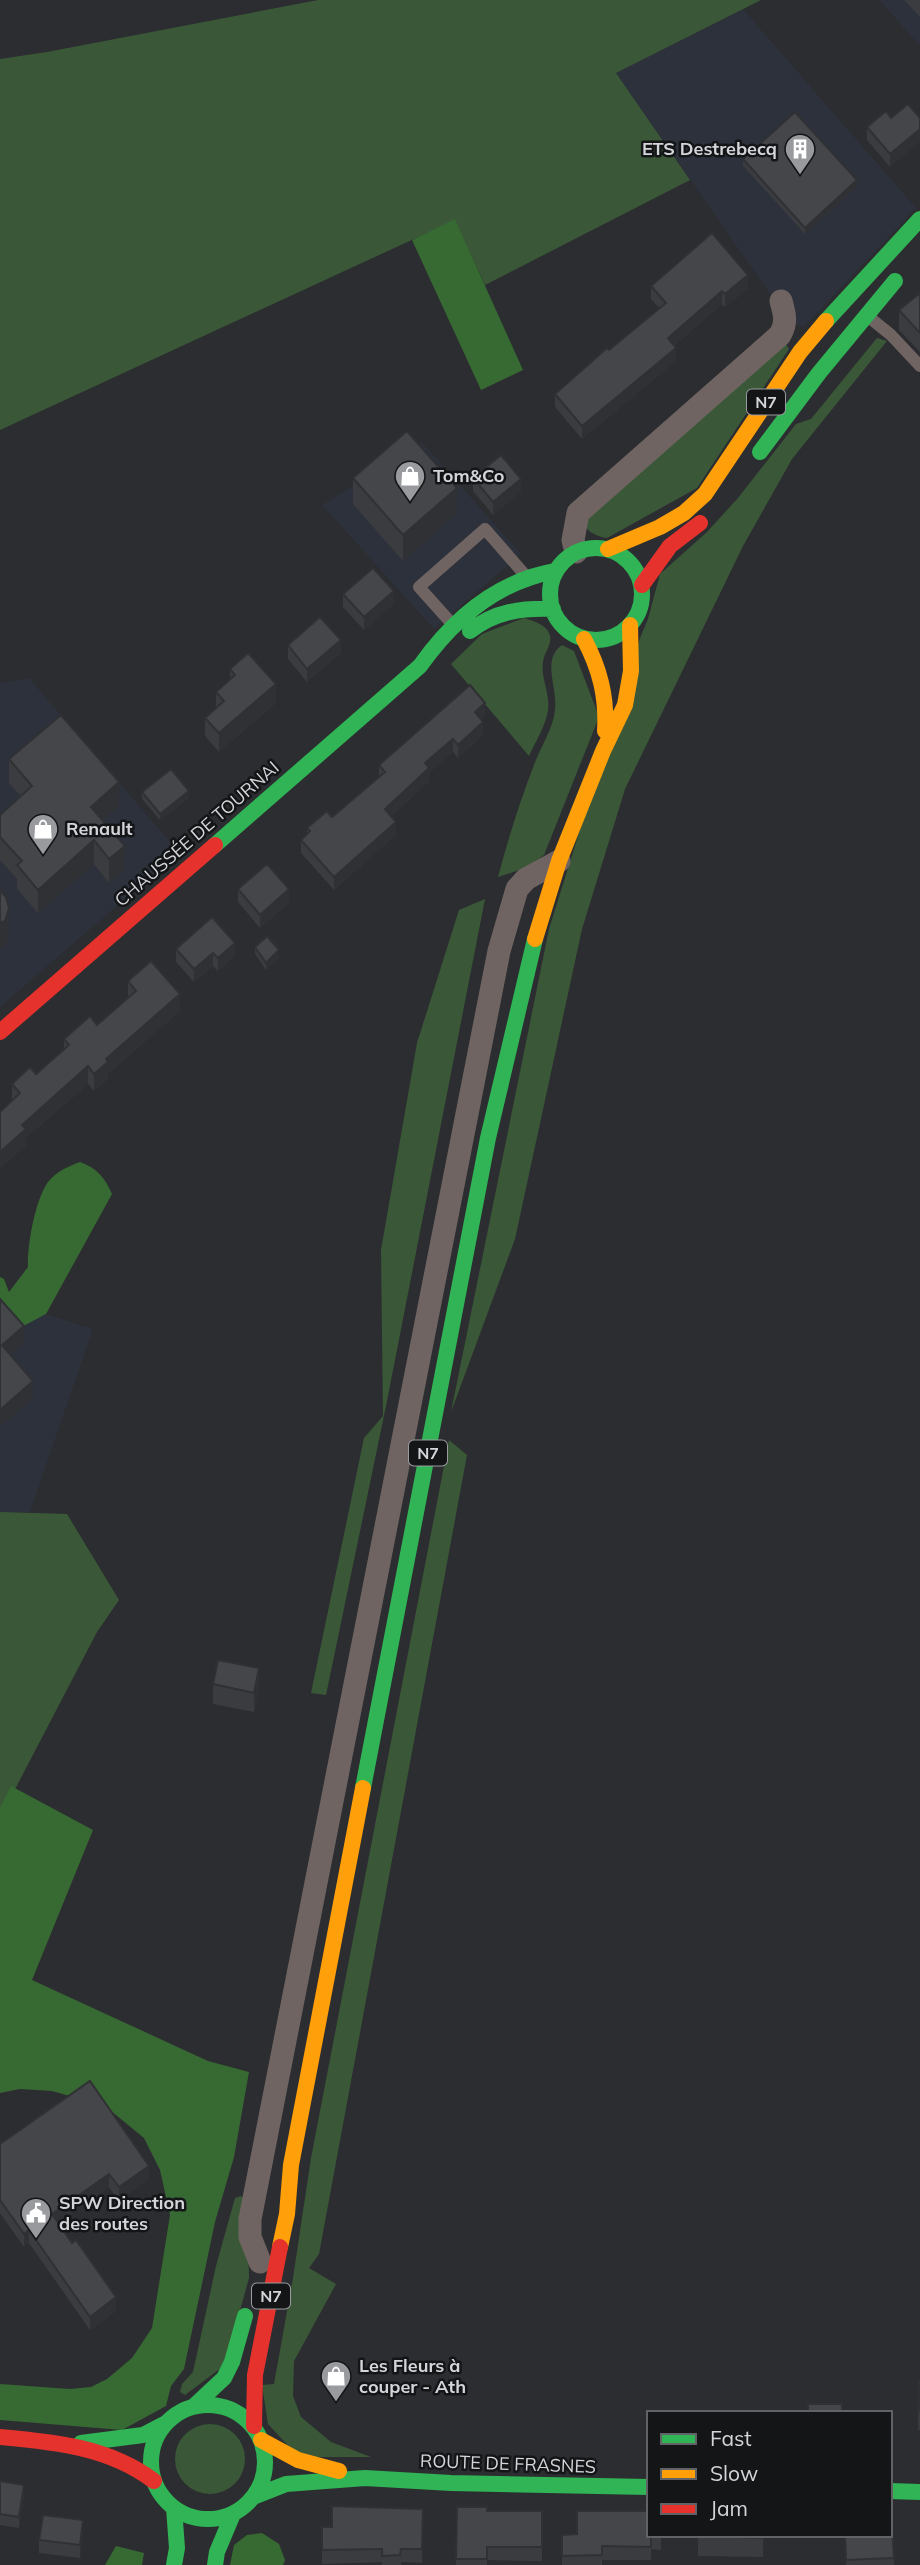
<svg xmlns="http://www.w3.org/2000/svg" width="920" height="2565" font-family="Mulish,sans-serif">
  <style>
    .built { fill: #2d313b }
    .green { fill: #3a5838 }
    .forest { fill: #376933 }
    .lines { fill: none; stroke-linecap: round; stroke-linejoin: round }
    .lane { stroke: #6f6462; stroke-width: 12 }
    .street { stroke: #6f6462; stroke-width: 23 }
    .fast { stroke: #30b455; stroke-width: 16 }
    .slow { stroke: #ff9f0a; stroke-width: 16 }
    .jam { stroke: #e5322d; stroke-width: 16 }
    .wall { fill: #3b3c40 }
    .shaded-wall { fill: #303134 }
    .building { fill: #45464a; stroke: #303134; stroke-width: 2 }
    .labels { text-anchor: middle; stroke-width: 5; stroke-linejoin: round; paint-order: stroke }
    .shield { fill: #131517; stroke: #999b9f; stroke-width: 2 }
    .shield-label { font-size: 16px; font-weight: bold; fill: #d3d5d9 }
    .poi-label { font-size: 18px; font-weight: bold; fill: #d3d5d9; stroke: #131517; text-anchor: start }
    .street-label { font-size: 18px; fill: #d3d5d9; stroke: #131517 }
  </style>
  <rect width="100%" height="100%" fill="#2c2d30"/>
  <!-- built -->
  <path class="built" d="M879 0H920V46Z
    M743 9 916 208 803 328 786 317 616 73Z
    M422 442 521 554 434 629 322 505Z
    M29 678 179 852 0 1007V683Z
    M0 1311 16 1330 46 1314 93 1329 30 1512H0Z"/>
  <!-- green -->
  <path class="green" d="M318 0H761L616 73 690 180 485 285 455 220 0 430V59L47 52Z
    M780 335 789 349 697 488 607 538C590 535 585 529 578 513Z
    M877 338 887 341 792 459 743 546 625 789 582 929 515 1239 451 1412 549 929 640 638 648 619 660 574 707 532 738 498 796 424 811 419Z
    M524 618C533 621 548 625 550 636 552 644 544 653 543 662 541 675 547 687 548 700 551 718 536 740 529 756L451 664 482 634Z
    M562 645 574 651 599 717 544 855 528 867 498 877C508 839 520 801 534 765 541 746 553 729 555 710 558 688 541 660 562 645Z
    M485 899 386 1406 326 1695 311 1693 364 1438 383 1416 381 1250 417 1043 459 910Z
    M449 1440 467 1455 319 2254 309 2268 336 2284 294 2361 293 2396 301 2417 331 2442 371 2457H311L292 2450 268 2424 262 2385 274 2384 293 2278 311 2158Z
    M0 1512 67 1514 119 1600 97 1632 0 1818Z
    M241 2196 247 2201 249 2278 225 2365 185 2395 180 2392 182 2384 193 2372 216 2266 235 2198Z
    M175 2459a35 35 0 1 1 70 0a35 35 0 1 1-70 0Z"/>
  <!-- forest -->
  <path class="forest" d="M455 219 523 370 481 390 412 240Z
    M80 1162C97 1168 105 1178 112 1194L46 1314 16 1330 0 1311V1277L4 1279 9 1292 28 1267C27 1246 35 1200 48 1182 57 1171 67 1167 80 1162Z
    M11 1786 93 1830 32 1980 208 2061 249 2072 234 2157 215 2222 184 2369 171 2386 166 2406 122 2430 0 2420V2384L70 2389 91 2387 107 2379 132 2358 152 2328 170 2215 160 2170 144 2138 105 2106 52 2091 20 2089 0 2093V1808Z
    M262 2533 279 2544 285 2560 283 2565H230L234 2545 247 2535Z
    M116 2546 144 2553 142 2565H105Z"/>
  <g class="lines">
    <!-- lane -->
    <path class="lane" d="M870 318 891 335 920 366
      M453 625 419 587 485 529 525 575"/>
    <!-- street -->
    <path class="street" d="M576 552 573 540 578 513 780 335C787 323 785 315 781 301
      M260 2262 250 2237V2219L499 951 517 889 526 879 559 861"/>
    <!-- fast -->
    <path class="fast" d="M826 321 920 219
      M760 452 819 373 895 281
      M550 594a46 46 0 1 1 92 0a46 46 0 1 1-92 0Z
      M470 631C495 611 522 608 553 609
      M215 845 420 666C454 618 497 581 556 571
      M363 1788 488 1138 535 939
      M151 2462a57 57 0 1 1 114 0a57 57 0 1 1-114 0Z
      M194 2406 224 2378 232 2362 245 2316
      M81 2443 143 2435 166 2423
      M890 2491 920 2492
      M253 2497 286 2484 365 2478 451 2483 649 2487
      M174 2508 177 2548 174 2565
      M215 2565 217 2552 233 2514"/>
    <!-- slow -->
    <path class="slow" d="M608 549 660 527 684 513 705 494 800 352 826 321
      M584 639C600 669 607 697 605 731
      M535 939 559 861 603 751 625 705 631 671 630 625
      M280 2247 287 2214 291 2165 363 1788
      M261 2440 298 2460 339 2471"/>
    <!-- jam -->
    <path class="jam" d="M642 585 670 546 700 523
      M0 1032 215 845
      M254 2426 255 2375 280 2247
      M0 2437C55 2442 109 2447 154 2481"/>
  </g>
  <!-- wall -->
  <path class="wall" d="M904 0H920V17Z
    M891 118 890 167 867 140V127Z
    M743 159 857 187 805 234 743 166Z
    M651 286 748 288 725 307 722 304 674 346 676 361 582 439 555 407V394L660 309 651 299Z
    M920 293V352L899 330V310Z
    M353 478 457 513 403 561 353 504Z
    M473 478 521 492 493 515 473 491Z
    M343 594 394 604 364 630 343 607Z
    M288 645 341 653 307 682 288 659Z
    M230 669 276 703 219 752 205 736V718L216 708V692L230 680Z
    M485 716 481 720 483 735 458 758 453 752 429 773V781L391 817 396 835 334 890 301 853V840L307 834V828L332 817 379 776V765Z
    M9 759 119 806 103 820 125 870 109 883 94 864 38 913 17 889V879L0 860V815L21 796 9 783Z
    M142 792 189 798 160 820 142 799Z
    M238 889 289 903 260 928 238 902Z
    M255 947 279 957 266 970 255 954Z
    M176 949 235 956 218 971 213 966 194 982 176 962Z
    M128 981 180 1011 108 1074V1079L94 1091 88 1084 26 1138V1146L12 1101V1084L36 1074 64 1050V1039L97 1025 128 998Z
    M213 1684 259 1687 254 1712 213 1704Z
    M0 2144 149 2179 119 2201 109 2187 58 2223 116 2311 90 2330 29 2243 24 2247 0 2213Z
    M919 2381H920V2430H918Z
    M0 2481 24 2496 19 2528 0 2525Z
    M457 2507 487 2511H542V2561L487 2560V2565H456Z
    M423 2509 422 2563 401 2562V2565H382V2562L322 2564V2527H332Z
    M892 2526 894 2565H846L845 2535Z
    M83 2533 80 2558 39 2553V2540Z
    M562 2535H661V2550L651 2549V2560H602V2565H562Z
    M698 2535H763V2557L698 2556Z"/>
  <!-- shaded-wall -->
  <path class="shaded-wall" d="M920 129V142L890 167V154Z
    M857 180V187L805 234V228Z
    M748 275V288L725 307V294Z
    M722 291V304L668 351V338Z
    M676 348V361L582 439V426Z
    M521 479V492L493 515V502Z
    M457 488V513L403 561V535Z
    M394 591V604L364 630V617Z
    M341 640V653L307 682V669Z
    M276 684V703L219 752V733Z
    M485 703V716L475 726V712Z
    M483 722V735L458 758V745Z
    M453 739V752L429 773V781L385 823V809L425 763Z
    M119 782V806L91 830V807Z
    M189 791V798L160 820V814Z
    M396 822V835L334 890V877Z
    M94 840V864L38 913V890Z
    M125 846V870L109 883V859Z
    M289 889V903L260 928V915Z
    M9 908V934L5 946 0 948V923Z
    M235 943V956L218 971V958Z
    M279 950V957L266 970V963Z
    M213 953V966L194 982V969Z
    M180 994V1011L108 1074V1079L94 1091V1074L106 1059Z
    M88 1066V1084L26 1138V1146L0 1169V1152L22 1125Z
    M24 1326V1343L2 1362V1345Z
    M33 1381V1398L0 1427V1410Z
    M259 1668V1687L254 1712V1693Z
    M149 2166V2179L119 2201V2187Z
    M109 2174V2187L52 2227V2214Z
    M29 2230V2243L24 2247V2234Z
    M116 2297V2311L90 2330V2317Z
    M24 2485V2496L19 2528V2517Z
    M83 2520V2533L80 2558V2545Z"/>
  <!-- building -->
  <path class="building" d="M908 104 920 118V129L890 154 867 127 886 111 891 118Z
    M795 112 857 180 805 228 743 159Z
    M712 233 748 275 725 294 722 291 668 338 676 348 582 426 555 394 607 348 609 350 666 303 651 286Z
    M920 293V333L899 310Z
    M407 431 457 488 403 535 353 478Z
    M501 455 521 479 493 502 473 478Z
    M373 568 394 591 364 617 343 594Z
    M320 617 341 640 307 669 288 645Z
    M248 653 276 684 219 733 205 718 224 701 216 692 235 675 230 669Z
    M470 685 485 703 475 712 483 722 458 745 453 739 425 763 429 768 385 809 396 822 334 877 301 840 310 831 307 828 327 811 332 817 385 772 379 765Z
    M61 715 119 782 91 807 125 846 109 859 94 840 38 890 17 865 22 861 0 837V815L32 786 9 759Z
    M171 769 189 791 160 814 142 792Z
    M267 864 289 889 260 915 238 889Z
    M0 890 6 897 9 908 5 921 0 923Z
    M212 917 235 943 218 958 213 953 194 969 176 949Z
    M267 936 279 950 266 963 255 947Z
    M151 961 180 994 106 1059 108 1062 94 1074 88 1066 22 1125 26 1129 0 1152V1112L20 1093 12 1084 30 1067 36 1074 69 1045 64 1039 90 1016 97 1025 136 991 128 981Z
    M0 1299 24 1326 2 1345 33 1381 0 1410Z
    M218 1660 259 1668 254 1693 213 1684Z
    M90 2081 149 2166 119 2187 109 2174 52 2214 72 2243 76 2240 116 2297 90 2317 29 2230 24 2234 0 2200V2144Z
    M919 2381H920V2411H918Z
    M808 2404H842V2413H808Z
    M0 2481 24 2485 19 2517 0 2514Z
    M332 2506 423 2509 422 2549H401L400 2555 382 2556V2549L322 2550V2527H332Z
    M457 2507H487V2511H542V2547H487V2559H456Z
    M577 2511H649V2535H661V2536H651V2547L602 2546V2555L562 2556V2535L577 2534Z
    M43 2515 83 2520 80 2545 39 2540Z
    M890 2526H892L894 2558 846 2560 845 2535H890Z
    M698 2535H763V2538L698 2536Z"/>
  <!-- icons -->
  <defs>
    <g id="building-pin" transform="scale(1.575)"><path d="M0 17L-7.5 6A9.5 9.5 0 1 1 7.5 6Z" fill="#999a9e" stroke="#131517"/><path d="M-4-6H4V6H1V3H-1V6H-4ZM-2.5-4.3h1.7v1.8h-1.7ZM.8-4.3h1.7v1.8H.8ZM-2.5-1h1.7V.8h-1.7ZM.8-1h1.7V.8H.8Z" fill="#fff"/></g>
    <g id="shop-pin" transform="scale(1.575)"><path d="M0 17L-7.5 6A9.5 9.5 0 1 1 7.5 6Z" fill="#999a9e" stroke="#131517"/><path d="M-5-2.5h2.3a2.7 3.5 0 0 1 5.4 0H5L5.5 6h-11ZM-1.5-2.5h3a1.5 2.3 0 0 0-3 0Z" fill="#fff"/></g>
    <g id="civic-pin" transform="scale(1.575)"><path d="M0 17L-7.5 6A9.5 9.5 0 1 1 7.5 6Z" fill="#999a9e" stroke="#131517"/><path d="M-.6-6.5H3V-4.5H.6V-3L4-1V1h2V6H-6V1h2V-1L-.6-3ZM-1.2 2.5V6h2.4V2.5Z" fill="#fff"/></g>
  </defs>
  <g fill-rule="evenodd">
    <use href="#building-pin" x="800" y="149"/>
    <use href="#shop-pin" x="410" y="476"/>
    <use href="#shop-pin" x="43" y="829"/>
    <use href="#civic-pin" x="36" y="2213"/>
    <use href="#shop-pin" x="336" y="2376"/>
  </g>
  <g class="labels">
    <!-- shield labels -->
    <g class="shield">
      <rect x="747" y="389.5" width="38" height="25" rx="5"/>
      <rect x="409" y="1440.5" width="38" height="25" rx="5"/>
      <rect x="252" y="2283.5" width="38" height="25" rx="5"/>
    </g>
    <g class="shield-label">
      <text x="766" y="408">N7</text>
      <text x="428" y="1459">N7</text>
      <text x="271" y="2302">N7</text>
    </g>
    <!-- poi labels -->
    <g class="poi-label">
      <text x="777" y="155" text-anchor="end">ETS Destrebecq</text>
      <text x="433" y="482">Tom&amp;Co</text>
      <text x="66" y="835">Renault</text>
      <text x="59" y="2209">SPW Direction<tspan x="59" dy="21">des routes</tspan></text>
      <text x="359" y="2372">Les Fleurs à<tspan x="359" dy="21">couper - Ath</tspan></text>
    </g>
    <!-- street labels -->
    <g class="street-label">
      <text transform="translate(197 834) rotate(-41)" y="6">CHAUSSÉE DE TOURNAI</text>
      <text transform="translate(508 2464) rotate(2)" y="6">ROUTE DE FRASNES</text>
    </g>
  </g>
  <!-- legend -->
  <rect x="647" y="2411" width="245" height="126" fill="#131517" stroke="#606265" stroke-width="2"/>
  <rect x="661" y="2434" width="35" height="10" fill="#30b455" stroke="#606265" stroke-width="2"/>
  <text x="710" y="2446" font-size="21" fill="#d3d5d9">Fast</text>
  <rect x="661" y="2469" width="35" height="10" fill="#ff9f0a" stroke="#606265" stroke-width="2"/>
  <text x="710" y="2481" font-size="21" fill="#d3d5d9">Slow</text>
  <rect x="661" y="2504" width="35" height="10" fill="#e5322d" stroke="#606265" stroke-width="2"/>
  <text x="710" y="2516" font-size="21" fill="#d3d5d9">Jam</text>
</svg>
